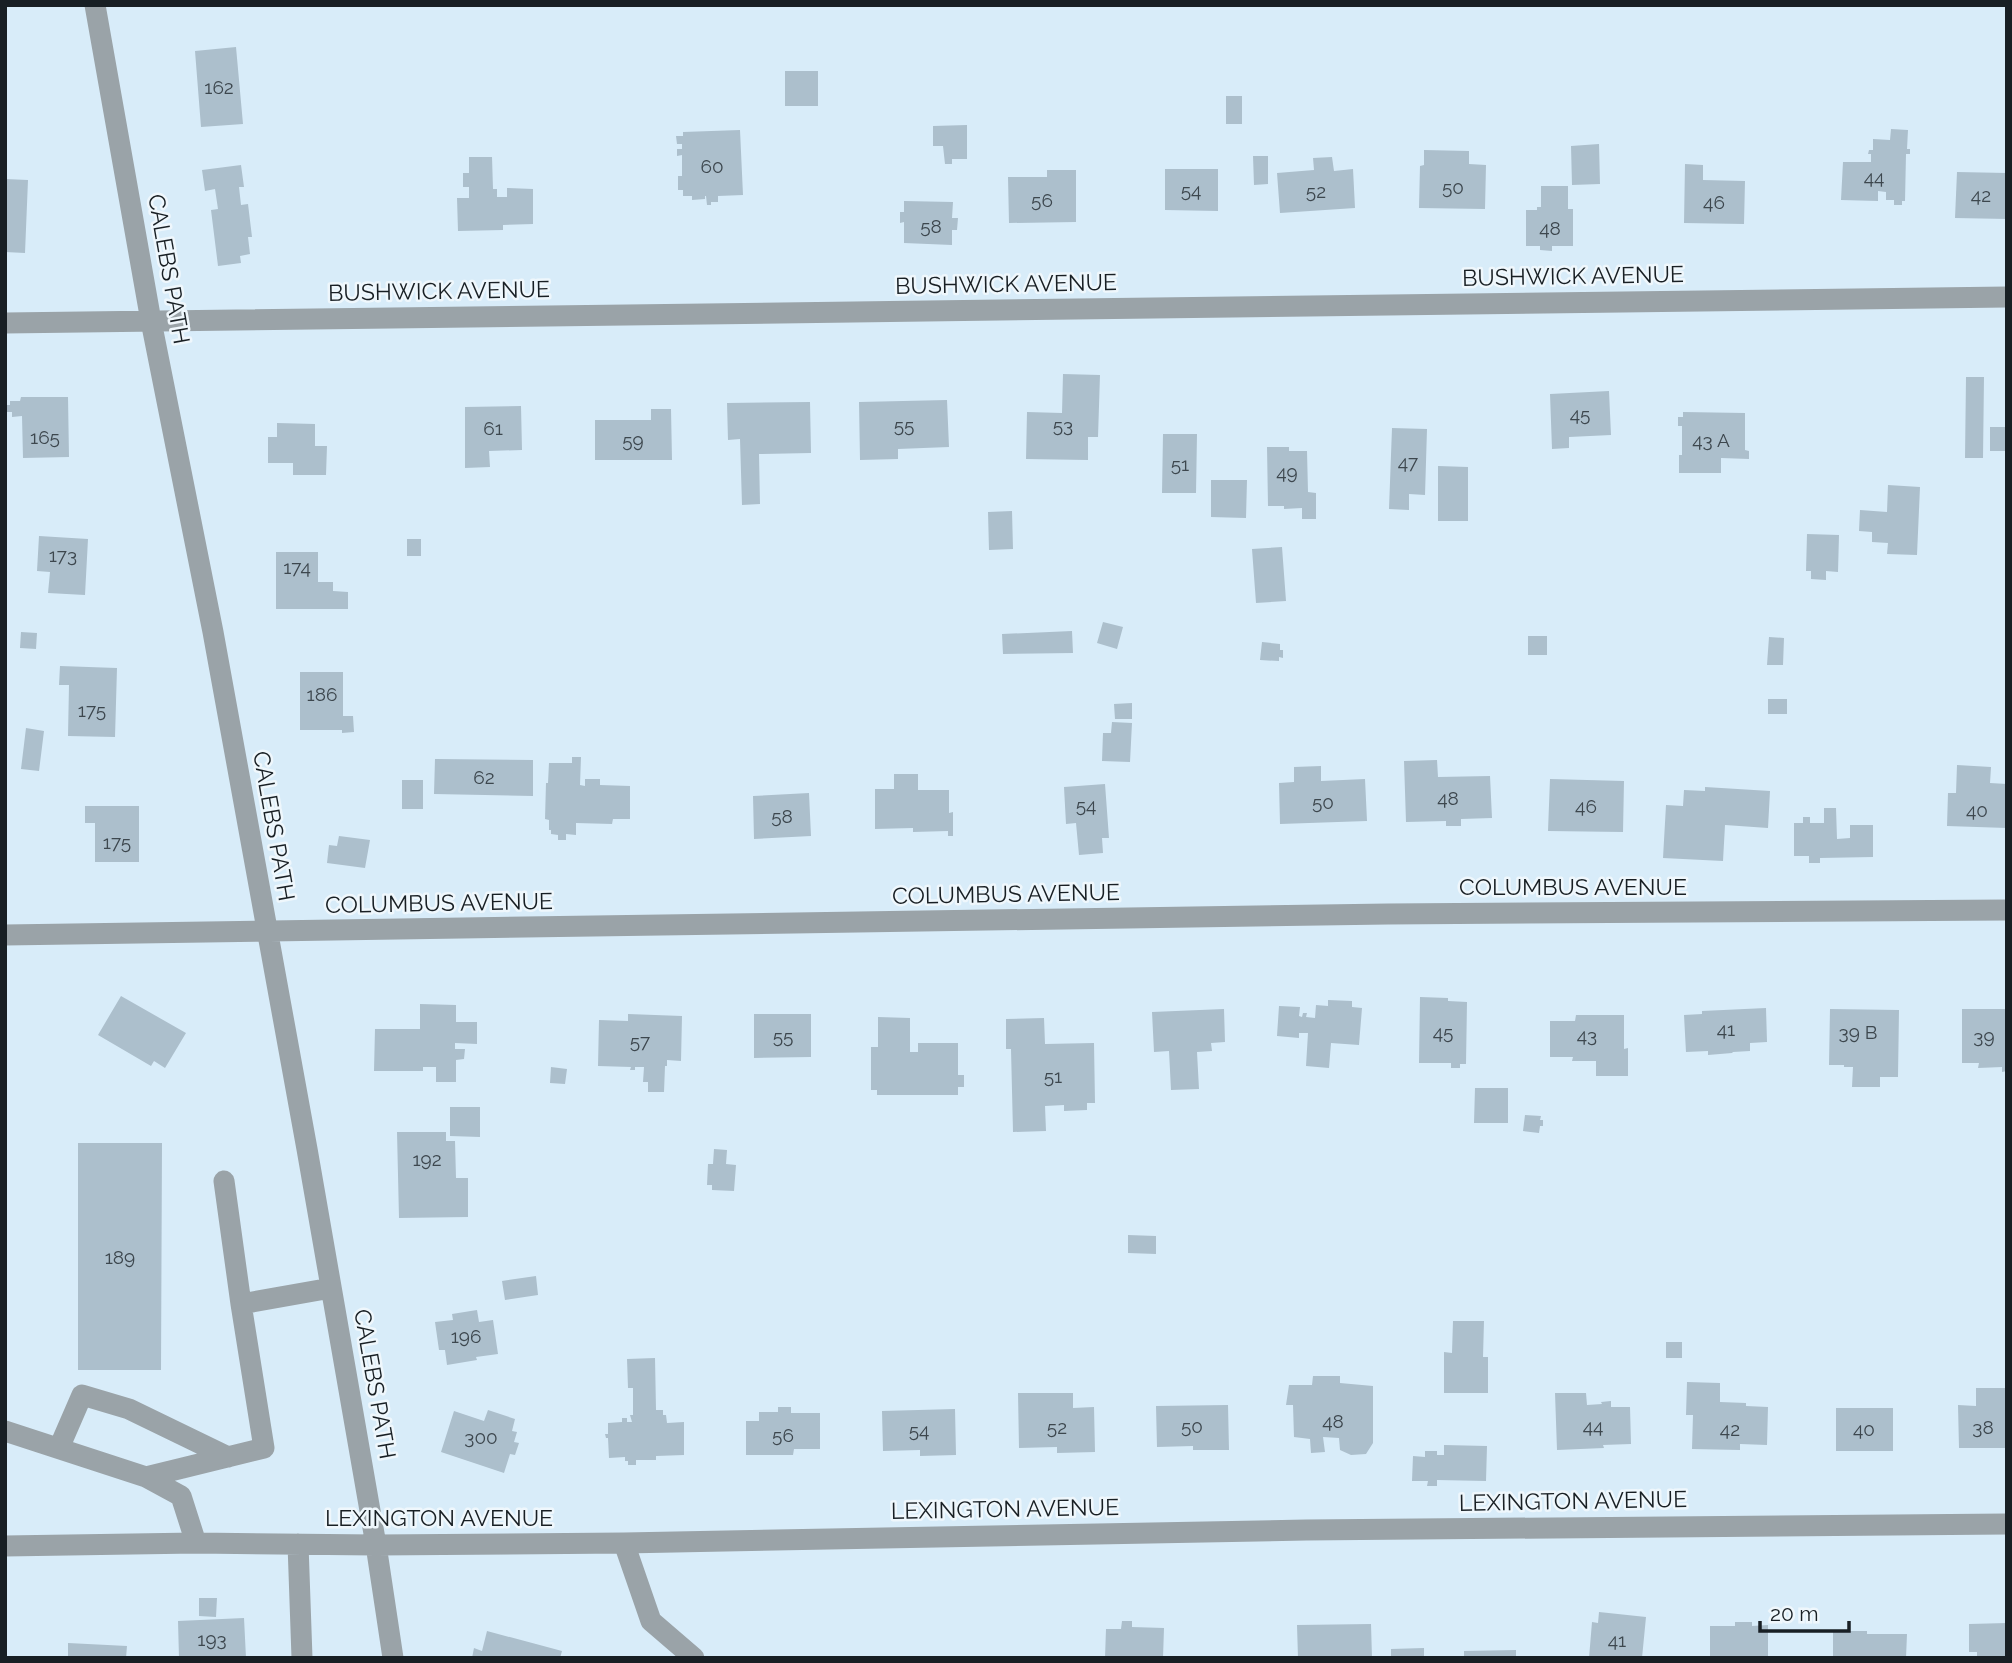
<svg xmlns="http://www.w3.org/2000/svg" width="2012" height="1663" font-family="Raleway,sans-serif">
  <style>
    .building { fill: #acbfcc }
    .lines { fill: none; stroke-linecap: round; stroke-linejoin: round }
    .minor { stroke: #9aa3a8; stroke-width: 21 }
    .labels { text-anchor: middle; stroke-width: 5; stroke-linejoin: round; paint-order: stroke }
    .number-label { font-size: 19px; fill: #3d474e }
    .street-label { font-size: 23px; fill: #181f24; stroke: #eff7fc }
  </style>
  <rect width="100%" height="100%" fill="#d8ecf9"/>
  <!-- building -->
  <path class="building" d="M236 47 243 124 201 127 195 51Z
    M785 71H818V106H785Z
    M1226 96H1242V124H1226Z
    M967 125V159H952V164H945L943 146H933V126Z
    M1891 129 1908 130 1907 149H1910V154H1906L1905 201H1902V205H1894V200H1886V192L1878 191V201L1841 200 1843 162H1871V154H1868L1869 150H1873V139L1890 140Z
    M740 130 743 195 718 196V202H711V205H707L706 196H705V199L692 200V196H683V190H678V176H682V155L677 156V149H682V144H677L676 136H683V132Z
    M1599 144 1600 184 1572 185 1571 146Z
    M1424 150 1469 151V164L1486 165 1485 209 1419 208 1420 166 1424 165Z
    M1253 156H1268V184L1254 185Z
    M469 157H492L493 189H497V197H507V188L533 189V224L503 225V230L458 231 457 198H469V187H463V173H469Z
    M1332 157 1334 171 1353 169 1355 208 1280 213 1277 173 1314 170 1313 158Z
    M1685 164 1703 165V180L1745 181 1744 224 1684 223Z
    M241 165 244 187H239L241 205 248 204 252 237H248L250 254 240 256 241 263 218 266 211 210 218 209 215 189 205 191 202 170Z
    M1165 169H1218V211L1165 210Z
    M1047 170H1076V222L1009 223 1008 177H1047Z
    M1957 172 2007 173V219L1955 218Z
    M5 179 28 180 25 253 5 252Z
    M1541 186H1568V209H1573V246H1552V251L1540 250V246H1526V210H1537V207H1541Z
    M904 201 953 202 952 218H958L957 230H952V245L904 243V222L900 223V212H904Z
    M1063 374 1100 375 1098 437H1088V460L1026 459 1027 412 1062 413Z
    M1966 377H1984L1983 458H1965Z
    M1609 391 1611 435 1569 437V448L1552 449 1550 394Z
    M21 397H68L69 457 23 458 22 416 12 417V412H5V405H10V401H20Z
    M947 400 949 447 898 449V459L860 460 859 402Z
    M810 402 811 453 759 454 760 504 742 505 740 439 728 440 727 403Z
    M521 406 522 450 489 451 490 467 465 468V407Z
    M651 409H671L672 460H595V420H651Z
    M1683 412 1745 413V450L1749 451V459L1721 458V473H1679V455H1682V426H1678V417H1683Z
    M277 423 315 424V446H327L326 475H293V463H268V437H277Z
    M1990 427H2007V451H1990Z
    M1392 428 1427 429 1425 495 1409 494V510L1389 509Z
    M1163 434H1197L1196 493H1162Z
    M1267 447H1289V451H1307L1308 492 1316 493V519H1302V508L1284 509V506H1268Z
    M1438 466 1468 467V521H1438Z
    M1211 480H1247L1246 518 1211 517Z
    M1888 485 1920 487 1917 555 1887 554 1888 543 1872 542V532L1859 531 1860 510 1887 512Z
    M1012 511 1013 549 989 550 988 512Z
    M1807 534 1839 535 1838 572 1826 571V580L1811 579V571H1806Z
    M39 536 88 539 85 595 48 593 50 572 37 571Z
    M407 539H421V556H407Z
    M1282 547 1286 601 1256 603 1252 549Z
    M276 552H318V582H333V591L348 592V609H276Z
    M1103 622 1123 627 1117 649 1097 643Z
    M1072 631 1073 653 1003 654 1002 634Z
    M21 632 37 633 36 649 20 648Z
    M1528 636H1547V655H1528Z
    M1769 637 1784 638 1783 665H1767Z
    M1262 642 1280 644V650H1283V658L1279 657V661L1260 660Z
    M60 666 117 668 115 737 68 736 69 685H59Z
    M300 672H343V716H353L354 732 342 733V730H300Z
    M1768 699H1787V714H1768Z
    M1132 703V719H1115L1114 704Z
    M1112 722 1132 723 1130 762 1102 761 1103 733H1111Z
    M26 728 44 731 39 771 21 769Z
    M572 757H581L580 785 585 786V779H600V785L630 786V819H613L612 824 576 823V835L566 834V840H558V835L551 834V830H549V820L545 819 546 783H548L549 763H572Z
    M435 759 533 760V796L434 794Z
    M1437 760 1438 777 1490 776 1492 818 1461 819V826H1446V821L1406 822 1404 761Z
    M1957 765 1991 767 1990 783 2007 784V828L1947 826 1948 793H1956Z
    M1321 766V781L1365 779 1367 821 1280 824 1279 783 1294 782V767Z
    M894 774H918V790H949V813L953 812V836H948V831L913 832V828L875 829V789H894Z
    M1550 779 1624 781 1623 832 1548 831Z
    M402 780H423V809H402Z
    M1105 784 1109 838H1102L1103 853 1079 855 1076 823 1066 824 1064 787Z
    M1705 787 1770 791 1768 828 1725 825 1723 861 1663 858 1666 805 1683 806 1684 790 1705 791Z
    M809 793 811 836 754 839 753 796Z
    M85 806H139V862H95V823H85Z
    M1824 808H1836L1837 839 1850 838V825H1873V857L1820 858V863H1809V856H1794V823H1803V817H1810V823H1824Z
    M339 836 370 840 365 868 327 863 329 845 337 846Z
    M121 996 186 1033 165 1068 154 1061 151 1066 98 1035Z
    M1420 997 1448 998V1001L1467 1002 1466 1064H1460V1068H1451V1063H1419Z
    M1328 1000 1352 1001V1007L1362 1008 1359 1045 1331 1043 1329 1068 1306 1066 1308 1033H1299V1038L1277 1036 1279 1006 1300 1007 1299 1016 1302 1017 1303 1013H1307L1306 1017 1315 1018 1316 1005 1328 1006Z
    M420 1004 456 1005V1022H477V1044L455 1043V1049H465L464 1059 456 1060V1082H436V1067H423V1071H374L375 1029H420Z
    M1766 1008 1767 1042 1750 1043V1051L1733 1052 1732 1053 1708 1055V1051L1686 1052 1684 1015 1702 1014V1011Z
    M1224 1009 1225 1042 1211 1043 1212 1051 1197 1052 1199 1089 1171 1090 1169 1051 1154 1052 1152 1012Z
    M1830 1009 1899 1010 1898 1077H1880V1087H1852L1853 1067H1844V1065H1829Z
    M1962 1009H2007V1071L2002 1072V1067L1978 1068 1979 1063H1962Z
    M628 1014 682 1016 681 1061 667 1060V1066H665L664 1092H648V1082H643L644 1067H635V1070H630L631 1067 598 1066 599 1020 628 1021Z
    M754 1014H811V1057L754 1058Z
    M1576 1015H1624V1049L1628 1048V1076H1596V1061H1572L1573 1057H1550V1021H1575Z
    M878 1017 910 1018V1052H918V1043H958V1075H964V1087H958V1095H877V1090H871V1047H878Z
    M1044 1018 1045 1044 1094 1043 1095 1103H1087V1110L1064 1111V1105L1045 1106 1046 1131 1013 1132 1011 1049H1006V1019Z
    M551 1067 567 1069 565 1084 550 1083Z
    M1475 1088H1508V1123H1474Z
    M450 1107H480V1137L450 1136Z
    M1525 1115 1541 1116 1540 1120H1543V1126H1540L1539 1133 1523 1131Z
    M397 1132H446V1141H455L456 1178H468V1217L399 1218Z
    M78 1143H162L161 1370H78Z
    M714 1149 727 1150 726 1164 736 1165 734 1191 712 1190V1185H707L708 1164H713Z
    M1128 1235 1156 1236V1254L1128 1253Z
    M536 1276 538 1295 505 1300 502 1281Z
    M477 1310 479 1322 493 1320 498 1354 476 1357 477 1360 447 1365 445 1350H439L435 1322 453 1320 452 1314Z
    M1453 1321H1484L1483 1357H1488V1393H1444V1352L1452 1353Z
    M1666 1342H1682V1358H1666Z
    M655 1358 656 1410H663V1415H666L667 1423 684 1422V1455L656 1456V1460H636V1465H628V1461H625V1457L609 1458 608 1438H606L605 1434H608V1423L622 1422V1418H627V1422H632L630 1415H633V1388H628L627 1359Z
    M1313 1376H1340V1383L1373 1386V1443L1366 1454 1351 1455 1340 1450 1339 1438 1323 1437 1325 1452 1311 1453 1310 1439 1294 1437 1293 1405H1286L1289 1385H1312Z
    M1687 1382 1720 1383V1402L1746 1403V1406L1768 1407 1767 1445 1740 1444V1450L1692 1449 1693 1415H1686Z
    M1976 1388H2007V1448H1959L1958 1405 1976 1406Z
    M1018 1393H1073V1408L1094 1407 1095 1452 1057 1453V1447L1019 1448Z
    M1555 1393H1586L1587 1405 1602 1404 1601 1402 1611 1401V1407H1630L1631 1444 1603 1445 1604 1448 1557 1450Z
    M1228 1405 1229 1450H1193V1446L1157 1447 1156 1406Z
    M778 1407H791V1413H820V1449H794L793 1455H746V1421H759V1412H778Z
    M1836 1408H1893V1451H1836Z
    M955 1409 956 1455 920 1456V1450L883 1451 882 1411Z
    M488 1410 515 1419 512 1431 517 1432 514 1442 519 1443 515 1455 510 1454 504 1473 441 1452 454 1411 484 1421Z
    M1444 1445 1487 1446 1486 1481 1437 1480V1486H1427L1428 1481H1412L1413 1456 1425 1457V1451H1437V1455H1444Z
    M199 1598H217L216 1617 199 1616Z
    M1599 1612 1646 1617 1642 1658H1589L1592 1622 1598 1623Z
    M244 1618 246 1658H179L178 1621Z
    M1122 1621H1132V1627L1164 1628 1163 1658H1105L1106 1629H1121Z
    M1735 1622H1752V1626L1768 1625V1658H1710V1626H1735Z
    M2007 1623V1658H1977V1652H1969V1624Z
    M1371 1624 1372 1658H1298L1297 1625Z
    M487 1631 562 1651 560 1658H472L474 1648 482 1651Z
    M1833 1631H1867V1634H1907L1906 1658H1833Z
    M68 1643 127 1646 126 1658H68Z
    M1424 1648V1658H1391V1649Z
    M1516 1650V1658H1464V1651Z"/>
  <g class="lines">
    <!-- minor -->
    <path class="minor" d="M95 5 151 321 213 632 307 1149 376 1545 393 1658
      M5 323 2007 297
      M5 935 1388 914 2007 910
      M224 1181 241 1304
      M5 1431 146 1477 181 1496 196 1543
      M59 1448 82 1395 129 1409 228 1457
      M146 1477 264 1448 241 1304 331 1288
      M624 1543 651 1621 694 1658
      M298 1544 302 1658
      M5 1546 196 1543 376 1545 624 1543 1306 1530 2007 1524"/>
  </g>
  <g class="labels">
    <!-- number labels -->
    <g class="number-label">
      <text x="219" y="94">162</text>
      <text x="712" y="173">60</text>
      <text x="1874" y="184">44</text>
      <text x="1453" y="194">50</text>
      <text x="1191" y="197">54</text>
      <text x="1316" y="198">52</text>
      <text x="1981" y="202">42</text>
      <text x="1042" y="207">56</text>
      <text x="1714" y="209">46</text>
      <text x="931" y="233">58</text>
      <text x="1550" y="235">48</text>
      <text x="1580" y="421">45</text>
      <text x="904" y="432">55</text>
      <text x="1063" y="432">53</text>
      <text x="493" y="435">61</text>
      <text x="45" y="444">165</text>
      <text x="633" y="447">59</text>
      <text x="1711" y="447">43 A</text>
      <text x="1408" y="469">47</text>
      <text x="1180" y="471">51</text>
      <text x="1287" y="479">49</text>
      <text x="63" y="562">173</text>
      <text x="297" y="574">174</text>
      <text x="322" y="701">186</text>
      <text x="92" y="717">175</text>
      <text x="484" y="784">62</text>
      <text x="1448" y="805">48</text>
      <text x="1323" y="809">50</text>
      <text x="1086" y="812">54</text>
      <text x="1586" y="813">46</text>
      <text x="1977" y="817">40</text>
      <text x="782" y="823">58</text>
      <text x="117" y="849">175</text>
      <text x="1726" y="1036">41</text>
      <text x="1443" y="1039">45</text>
      <text x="1858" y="1039">39 B</text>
      <text x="1587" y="1042">43</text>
      <text x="783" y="1043">55</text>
      <text x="1984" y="1043">39</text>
      <text x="640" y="1048">57</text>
      <text x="1053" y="1083">51</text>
      <text x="427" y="1166">192</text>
      <text x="120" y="1264">189</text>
      <text x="466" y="1343">196</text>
      <text x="1333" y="1428">48</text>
      <text x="1192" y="1433">50</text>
      <text x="1593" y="1433">44</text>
      <text x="1057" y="1434">52</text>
      <text x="1983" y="1434">38</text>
      <text x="1730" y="1436">42</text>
      <text x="1864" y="1436">40</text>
      <text x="919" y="1437">54</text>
      <text x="783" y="1442">56</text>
      <text x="481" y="1444">300</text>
      <text x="212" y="1646">193</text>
      <text x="1617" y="1647">41</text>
    </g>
    <!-- street labels -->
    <g class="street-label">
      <text transform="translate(169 269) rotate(80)" y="8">CALEBS PATH</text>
      <text transform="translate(1573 276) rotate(-1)" y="8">BUSHWICK AVENUE</text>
      <text transform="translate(1006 284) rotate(-1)" y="8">BUSHWICK AVENUE</text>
      <text transform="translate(439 291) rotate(-1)" y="8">BUSHWICK AVENUE</text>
      <text transform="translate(274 826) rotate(80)" y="8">CALEBS PATH</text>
      <text x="1573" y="895">COLUMBUS AVENUE</text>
      <text transform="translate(1006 894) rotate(-1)" y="8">COLUMBUS AVENUE</text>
      <text transform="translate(439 903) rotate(-1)" y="8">COLUMBUS AVENUE</text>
      <text transform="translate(375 1384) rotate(80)" y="8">CALEBS PATH</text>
      <text transform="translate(1573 1501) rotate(-1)" y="8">LEXINGTON AVENUE</text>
      <text transform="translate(1005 1509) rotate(-1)" y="8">LEXINGTON AVENUE</text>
      <text x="439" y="1526">LEXINGTON AVENUE</text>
    </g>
  </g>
  <!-- border -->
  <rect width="2012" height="1663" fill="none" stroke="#181f24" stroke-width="14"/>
  <!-- scale -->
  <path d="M1760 1621v10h89v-10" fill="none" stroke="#181f24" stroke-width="3.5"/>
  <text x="1770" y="1621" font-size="21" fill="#181f24" stroke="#eff7fc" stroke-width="5" paint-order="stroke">20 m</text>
</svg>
